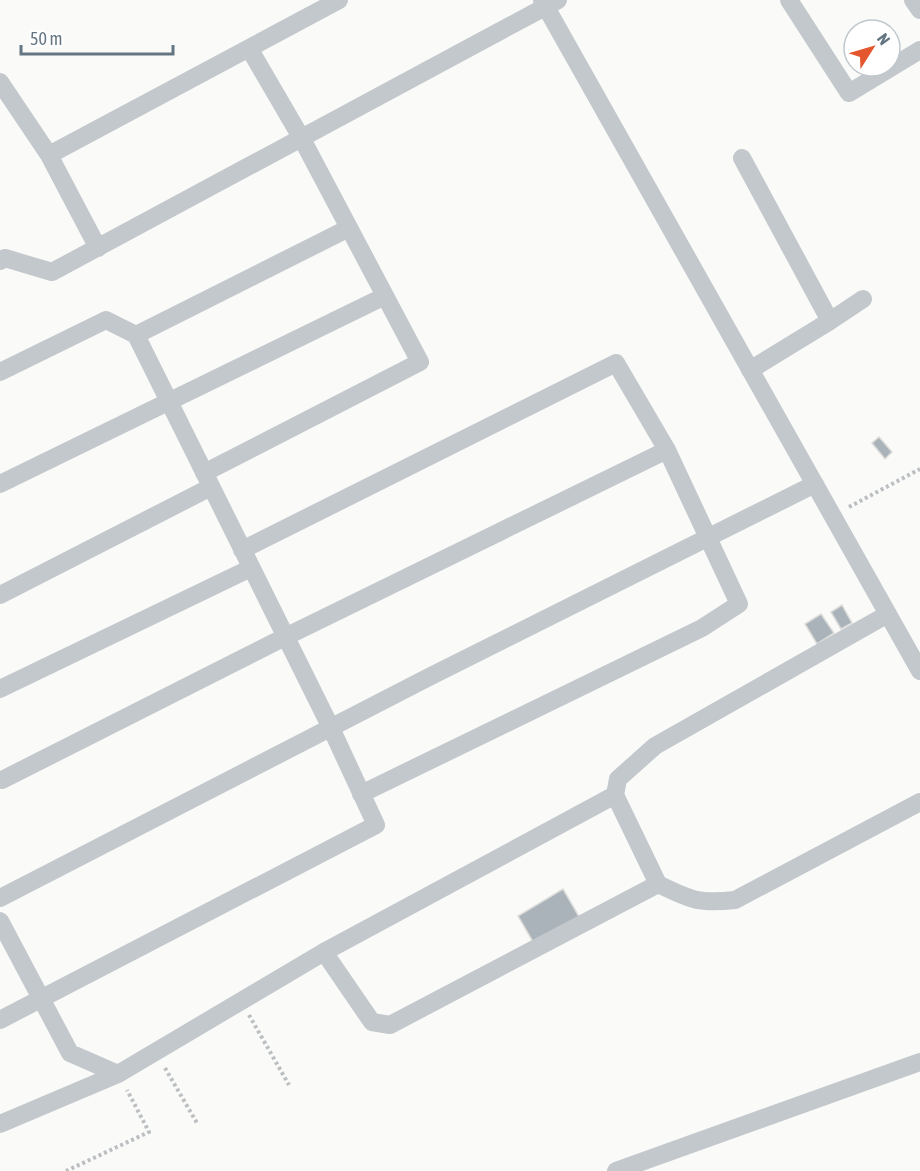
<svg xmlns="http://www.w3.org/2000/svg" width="920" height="1171" font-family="'Asap Condensed',sans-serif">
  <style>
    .building { fill: #aab3b9; stroke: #dcdcda; stroke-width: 1.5 }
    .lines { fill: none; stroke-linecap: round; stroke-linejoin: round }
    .path { stroke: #bbbfc2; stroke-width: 4; stroke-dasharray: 3 3; stroke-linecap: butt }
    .minor { stroke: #c3c8cc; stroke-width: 18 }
  </style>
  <rect width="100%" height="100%" fill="#fafaf8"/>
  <!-- building -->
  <path class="building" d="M879 437 892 452 885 459 872 443Z
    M842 605 852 623 841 629 831 612Z
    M821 614 834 633 817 644 805 624Z
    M563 889 581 920 536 947 518 916Z"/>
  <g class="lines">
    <!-- path -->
    <path class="path" d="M849 507 920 469
      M249 1015 289 1085
      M165 1068 197 1123
      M66 1171 149 1132 127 1090"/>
    <!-- minor -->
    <path class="minor" d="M542 0 920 671
      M789 0 849 93 920 50
      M913 0 920 10
      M0 82 49 155
      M742 158 830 321 750 370
      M98 248 49 155 339 0
      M0 261 5 258 52 272 558 0
      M830 321 863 299
      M136 335 349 228
      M0 372 106 320 136 335 331 728 376 825 0 1020
      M204 473 420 362 302 139 249 48
      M0 484 385 296
      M242 550 616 363 667 450 739 604 702 628 361 794
      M0 595 211 487
      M0 689 251 568
      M2 780 285 637 667 450
      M658 884C691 900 698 904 735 900L920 802
      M0 898 431 676 815 484
      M0 921 70 1053 118 1074
      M324 952 372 1022 390 1025 658 884 615 795 618 779 655 746 888 614
      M0 1124 118 1074 324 952 615 795
      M616 1171 920 1062"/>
  </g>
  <!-- north arrow -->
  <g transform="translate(872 48) rotate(53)"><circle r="28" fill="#ffffff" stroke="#c1c8cd" stroke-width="1.5"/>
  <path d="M0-4.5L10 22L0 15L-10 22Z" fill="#e4572e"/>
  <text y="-9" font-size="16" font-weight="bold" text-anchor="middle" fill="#657683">N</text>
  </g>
  <!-- scale -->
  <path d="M21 45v9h152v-9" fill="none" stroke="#657683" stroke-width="3"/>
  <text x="30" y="45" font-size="18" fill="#657683" stroke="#ffffff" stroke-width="4.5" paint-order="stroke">50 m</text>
</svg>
